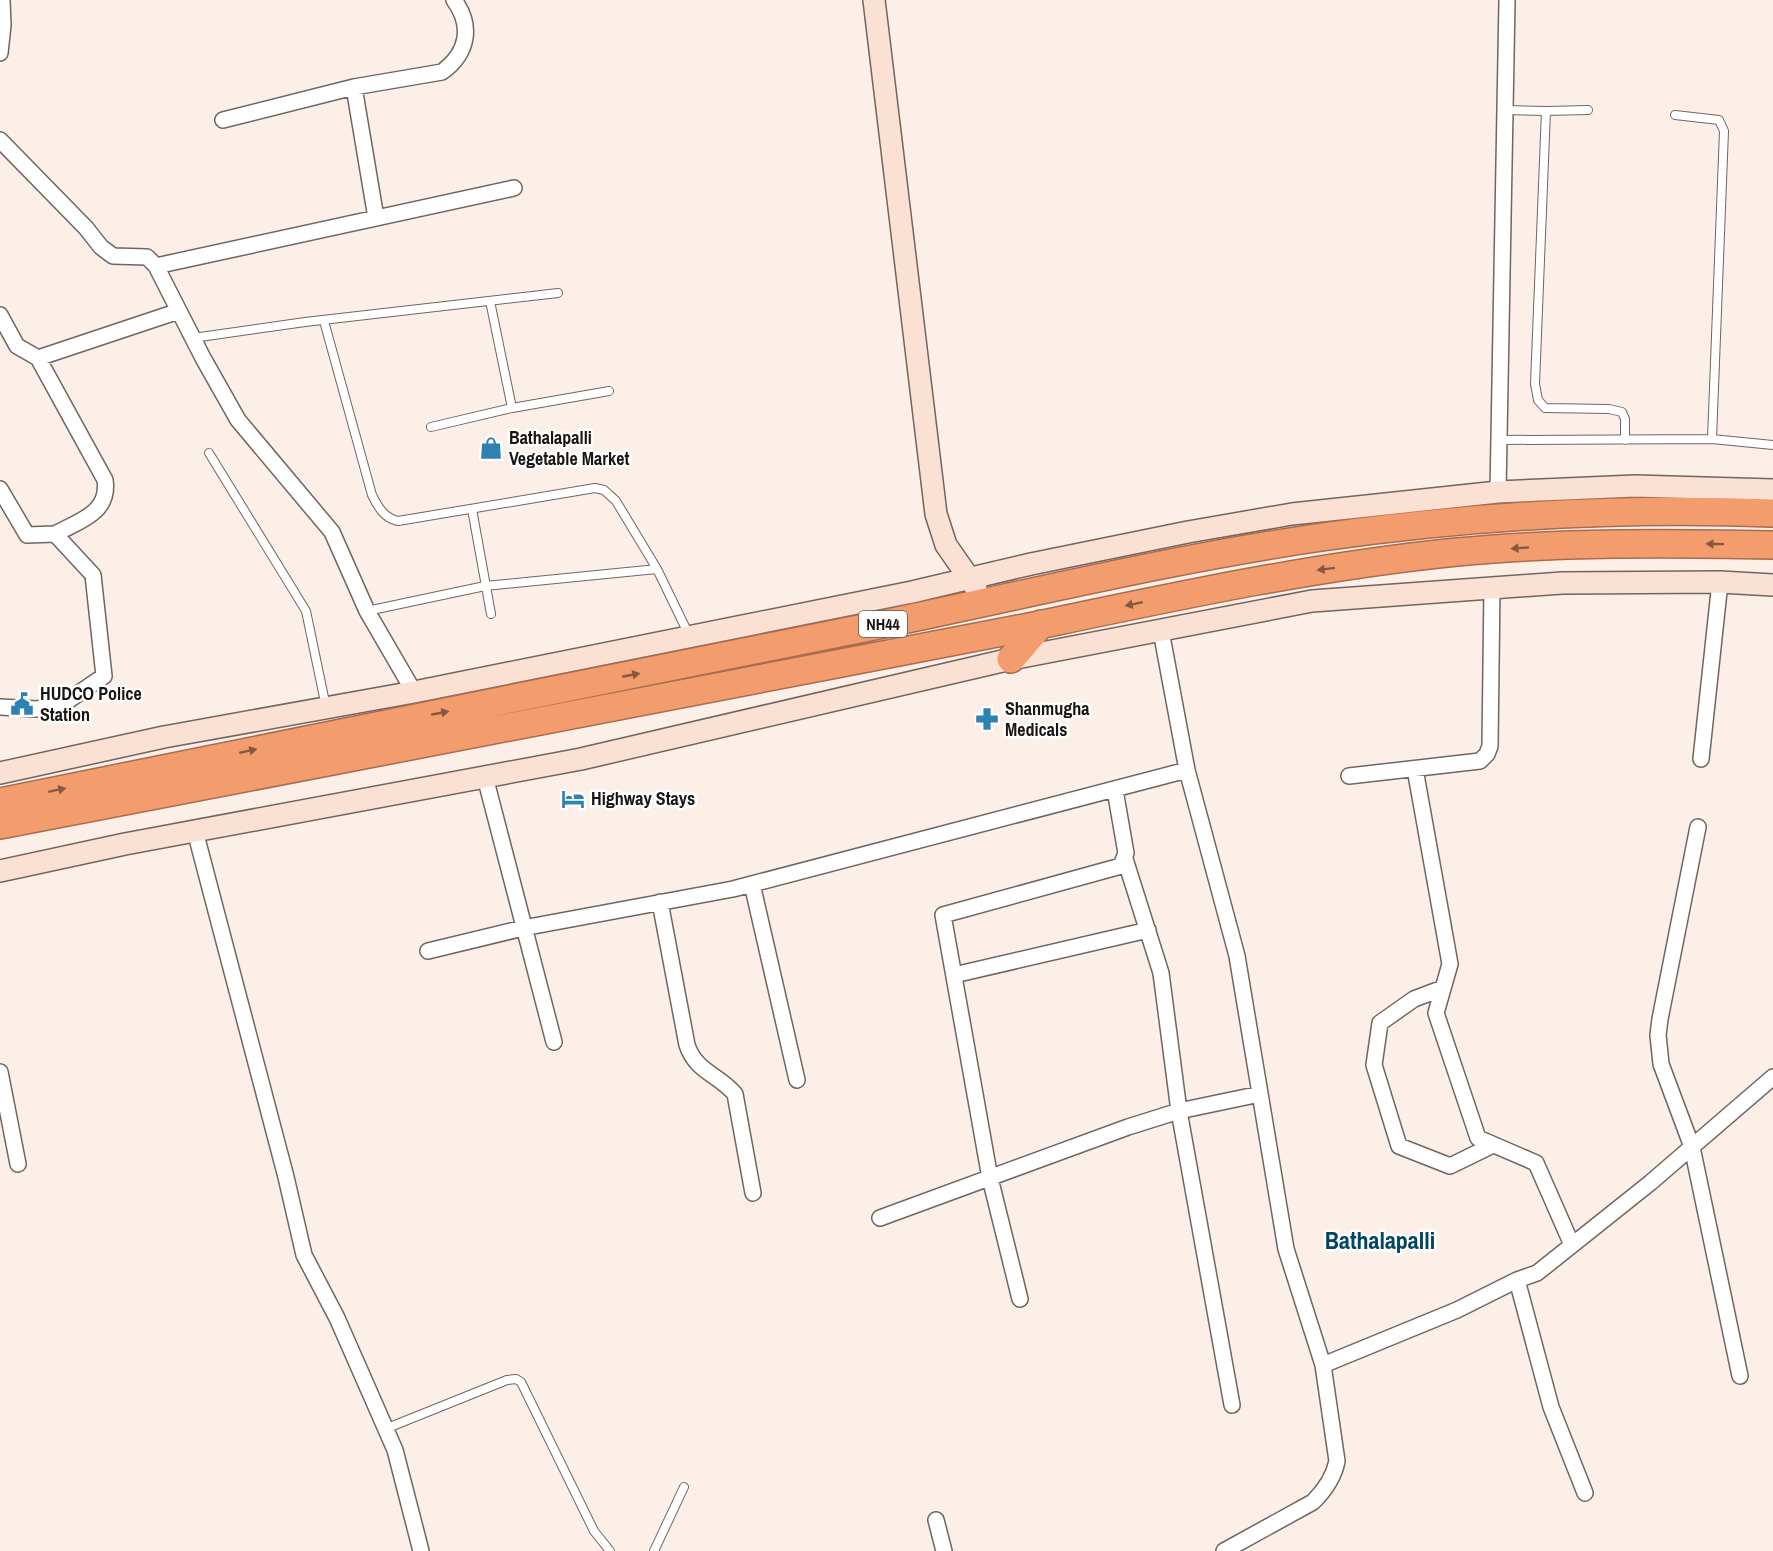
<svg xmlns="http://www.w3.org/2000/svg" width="1773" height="1551" font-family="'Archivo Narrow',sans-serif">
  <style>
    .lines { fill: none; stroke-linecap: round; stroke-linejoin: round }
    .lane-casing { stroke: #706560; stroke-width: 10 }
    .street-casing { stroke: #706560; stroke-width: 18 }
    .secondary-casing { stroke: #706560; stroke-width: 24 }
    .highway-casing { stroke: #a76d4e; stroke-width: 30 }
    .lane { stroke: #fff; stroke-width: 8 }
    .street { stroke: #fff; stroke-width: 15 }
    .secondary { stroke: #fbe1d3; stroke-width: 21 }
    .highway { stroke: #f39c6d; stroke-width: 27 }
    .oneway { fill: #865840 }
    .labels { text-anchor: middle; stroke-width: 5; stroke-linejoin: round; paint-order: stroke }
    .shield { fill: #fff; stroke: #5e5b5a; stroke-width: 1.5 }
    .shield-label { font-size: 16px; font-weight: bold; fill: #191513 }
    .poi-label { font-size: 18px; font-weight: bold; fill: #191513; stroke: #fff; text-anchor: start }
    .district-label { font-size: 24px; font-weight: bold; fill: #044565; stroke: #fff }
  </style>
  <rect width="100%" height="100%" fill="#fbefe8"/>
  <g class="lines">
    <!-- lane casing -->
    <g class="lane-casing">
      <path id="lane" d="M1505 110 1546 111
        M1588 110 1546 111 1535 384 1538 400 1545 408 1609 409 1622 412 1625 419V440
        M1675 115 1719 120 1724 131 1712 439
        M490 301 512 408 609 391
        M324 321 372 495C378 507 384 518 398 521L595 488 604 490 616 501 657 569 689 635
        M193 338 305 322 558 293
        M431 427 512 408
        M1499 440 1712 439 1773 445
        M209 453 306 611 326 707
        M472 509 491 614
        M367 611 485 586 657 569
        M385 1429 507 1380 516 1379 521 1382 594 1531 610 1551
        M654 1551 684 1487"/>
    </g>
    <!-- street casing -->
    <g class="street-casing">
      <path id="street" d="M0 53 3 25 2 0
        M354 87 376 218
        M223 120 354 87 442 72C468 53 473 26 454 0
        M0 140 86 228 101 247 113 256 147 257 156 266 203 358 238 420 332 532 367 611 414 692
        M156 266 514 188
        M0 315 17 346 38 358 179 311
        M38 358 105 480C110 513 79 521 55 534
        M0 489 27 535 55 534 93 575 104 676 66 702 37 709 0 707
        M1498 492 1507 0
        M1161 631 1187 770 1237 956 1286 1249 1323 1365 1457 1310 1517 1280 1537 1273 1650 1183 1773 1077
        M1701 759 1720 582
        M1415 769 1450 964 1436 1013 1478 1138 1536 1163 1572 1245
        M1349 776 1480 761 1487 754 1490 746 1492 587
        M485 777 554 1042
        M1698 827 1660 1019 1658 1035 1661 1064 1692 1147 1740 1376
        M195 831 286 1177 304 1255 337 1318 395 1450 421 1551
        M1125 859 1161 973 1179 1111 1232 1405
        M752 884 797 1080
        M660 902 687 1045C696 1072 718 1074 735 1094L753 1193
        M428 951 523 928 733 889 1187 770
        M954 975 1148 930
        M1443 988 1414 999 1380 1023 1374 1065 1399 1146 1450 1166 1493 1145
        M0 1072 18 1164
        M880 1218 1128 1127 1179 1111 1260 1094
        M1517 1280 1551 1407 1585 1493
        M1020 1299 990 1178 943 915 1121 866 1126 853 1115 790
        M936 1520 944 1551
        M1224 1551 1313 1502C1324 1491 1334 1477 1337 1461L1323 1365"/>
    </g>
    <!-- secondary casing -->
    <g class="secondary-casing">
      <path id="secondary" d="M874 0 936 514 946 545 976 588
        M0 773 164 737 414 692 912 592 1031 564 1188 532 1292 514 1498 492 1635 486 1773 490
        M0 871 125 844 581 759 1011 659 1312 601 1562 583 1720 582 1773 585"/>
    </g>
    <!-- highway casing -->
    <g class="highway-casing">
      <path id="highway" d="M1011 659 1041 624
        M0 802C290 743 579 685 869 627 1020 596 1170 559 1322 537 1471 516 1623 507 1773 513
        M0 825C275 770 551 720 826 666 897 652 968 639 1039 625 1177 596 1316 566 1457 552 1562 542 1668 543 1773 545"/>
    </g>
    <!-- lane -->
    <use href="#lane" class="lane"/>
    <!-- street -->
    <use href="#street" class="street"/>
    <!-- secondary -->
    <use href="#secondary" class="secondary"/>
    <!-- highway -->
    <use href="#highway" class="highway"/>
  </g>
  <!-- one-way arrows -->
  <defs><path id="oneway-solid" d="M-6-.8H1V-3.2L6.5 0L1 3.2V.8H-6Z" transform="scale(1.5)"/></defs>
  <g class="oneway">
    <use href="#oneway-solid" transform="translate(1715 544) rotate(-179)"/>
    <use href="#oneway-solid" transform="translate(1520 548) rotate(176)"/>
    <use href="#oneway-solid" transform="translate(1326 569) rotate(173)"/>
    <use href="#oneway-solid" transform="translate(1134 604) rotate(168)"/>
    <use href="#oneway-solid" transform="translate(631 675) rotate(-11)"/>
    <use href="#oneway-solid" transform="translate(440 713) rotate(-10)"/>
    <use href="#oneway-solid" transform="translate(248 751) rotate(-12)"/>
    <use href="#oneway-solid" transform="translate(57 790) rotate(-12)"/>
  </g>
  <!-- icons -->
  <defs>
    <g id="shop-bare" transform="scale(1.8)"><path d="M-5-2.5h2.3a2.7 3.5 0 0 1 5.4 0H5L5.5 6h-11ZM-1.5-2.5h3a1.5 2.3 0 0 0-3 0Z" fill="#2e82b2" stroke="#fff" stroke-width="2.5" paint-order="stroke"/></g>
    <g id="civic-bare" transform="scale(1.8)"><path d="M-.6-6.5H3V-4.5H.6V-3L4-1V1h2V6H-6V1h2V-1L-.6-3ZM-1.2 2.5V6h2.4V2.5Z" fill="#2e82b2" stroke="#fff" stroke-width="2.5" paint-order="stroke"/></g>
    <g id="pharmacy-bare" transform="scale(1.8)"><path d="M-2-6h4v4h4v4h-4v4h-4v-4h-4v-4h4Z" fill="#2e82b2" stroke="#fff" stroke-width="2.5" paint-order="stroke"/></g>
    <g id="hotel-bare" transform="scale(1.8)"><path d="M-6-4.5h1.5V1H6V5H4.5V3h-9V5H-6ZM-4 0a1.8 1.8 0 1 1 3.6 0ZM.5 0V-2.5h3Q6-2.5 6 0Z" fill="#2e82b2" stroke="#fff" stroke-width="2.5" paint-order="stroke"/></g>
  </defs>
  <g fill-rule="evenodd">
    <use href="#shop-bare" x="491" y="448"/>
    <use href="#civic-bare" x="22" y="704"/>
    <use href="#pharmacy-bare" x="987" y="719"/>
    <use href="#hotel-bare" x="573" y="799"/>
  </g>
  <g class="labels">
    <!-- shield labels -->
    <rect class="shield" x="859" y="611" width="48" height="26" rx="4.5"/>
    <g class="shield-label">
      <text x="883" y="630">NH44</text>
    </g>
    <!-- poi labels -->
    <g class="poi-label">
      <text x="509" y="444">Bathalapalli<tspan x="509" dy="21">Vegetable Market</tspan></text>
      <text x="40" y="700">HUDCO Police<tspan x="40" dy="21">Station</tspan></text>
      <text x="1005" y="715">Shanmugha<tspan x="1005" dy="21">Medicals</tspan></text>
      <text x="591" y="805">Highway Stays</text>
    </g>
    <!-- district labels -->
    <g class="district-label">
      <text x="1380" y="1249">Bathalapalli</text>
    </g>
  </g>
</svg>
